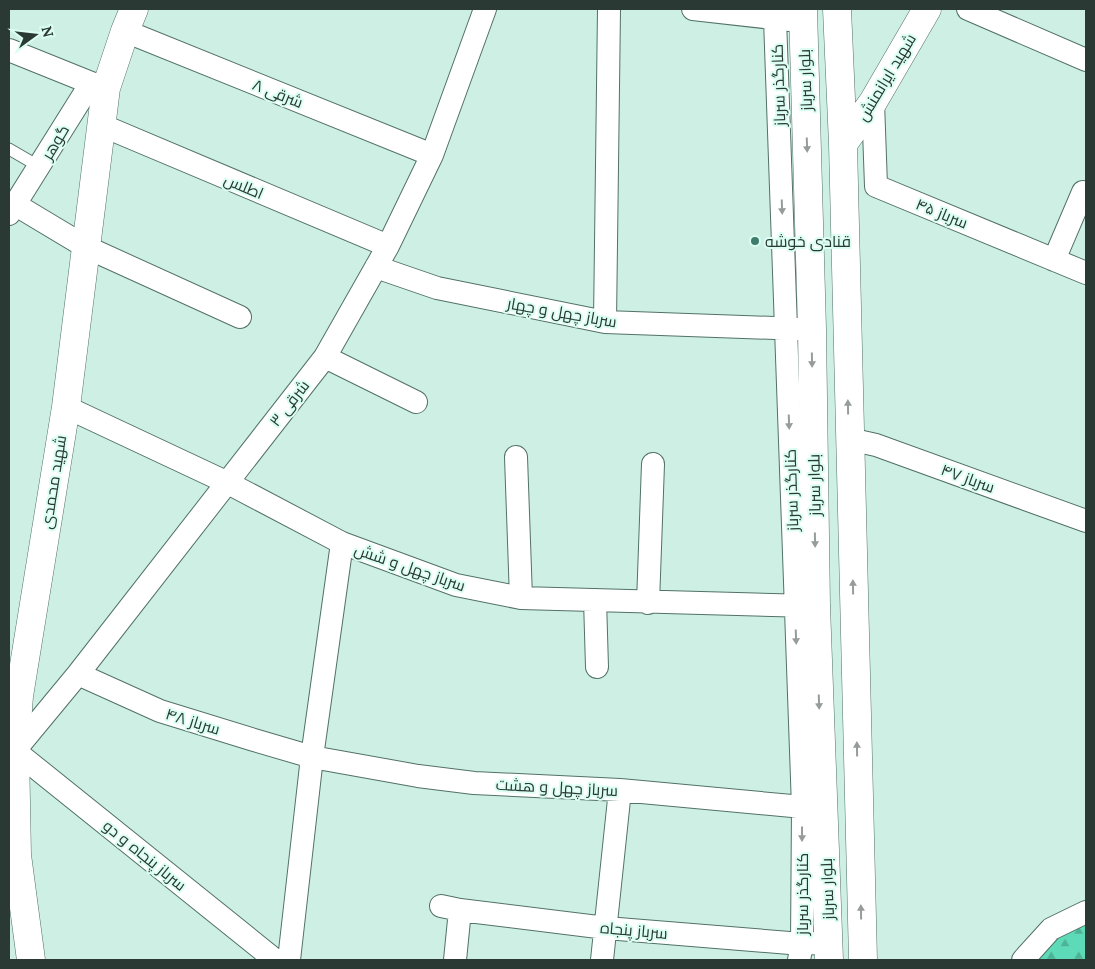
<svg xmlns="http://www.w3.org/2000/svg" width="1095" height="969" font-family="Lora,Cairo,serif">
  <style>
    .forest { fill: url(#forest-firs) }
    .lines { fill: none; stroke-linecap: round; stroke-linejoin: round }
    .lane-casing { stroke: #527167; stroke-width: 13 }
    .street-casing { stroke: #527167; stroke-width: 24 }
    .secondary-casing { stroke: #527167; stroke-width: 29 }
    .lane { stroke: #fff; stroke-width: 11 }
    .street { stroke: #fff; stroke-width: 22 }
    .secondary { stroke: #fff; stroke-width: 28 }
    .oneway { fill: #959c9a }
    .poi-dot { fill: #3e7d6b; stroke: #dbfef2; stroke-width: 2 }
    .labels { text-anchor: middle; stroke-width: 4; stroke-linejoin: round; paint-order: stroke }
    .street-label { font-size: 16px; fill: #2b3934; stroke: #dbfef2 }
    .poi-label { font-size: 16px; fill: #2b3934; stroke: #dbfef2; text-anchor: start }
  </style>
  <defs>
    <pattern id="forest-firs" width="22" height="20" patternUnits="userSpaceOnUse" patternTransform="scale(1.25)"><rect width="22" height="20" fill="#5ddab8"/><path d="M5 1l3.5 6h-7zM16 11l3.5 6h-7z" fill="#4db296"/></pattern>
  </defs>
  <rect width="100%" height="100%" fill="#cef0e4"/>
  <!-- forest -->
  <path class="forest" d="M1086 924V960H1037L1057 939Z"/>
  <g class="lines">
    <!-- lane casing -->
    <g class="lane-casing">
      <path id="lane" d="M9 149 40 167"/>
    </g>
    <!-- street casing -->
    <g class="street-casing">
      <path id="street" d="M693 9 790 20
        M968 9 1086 60
        M775 19 803 807 802 944 799 960
        M125 31 432 155
        M9 50 91 83
        M873 102 876 186 1086 273
        M101 125 388 246
        M16 205 86 247 240 317
        M9 214 91 83 106 88
        M1054 260 1083 192
        M376 267 437 288 605 322 801 329
        M605 322 609 9
        M325 357 416 402
        M66 407 228 483 342 543 456 585 521 598 810 606
        M849 439 876 445 1086 521
        M516 457 521 598
        M595 600 597 667
        M648 603 653 464
        M78 674 160 711 254 740 312 757 418 776 474 783 620 790 803 807
        M15 751 275 960
        M11 755 78 674 325 357 388 246 432 155 485 9
        M441 906 460 910 606 928 802 944 817 943
        M289 960 312 757 342 543
        M455 960 460 910
        M602 960 620 790
        M1023 960 1051 929 1086 912"/>
    </g>
    <!-- secondary casing -->
    <g class="secondary-casing">
      <path id="secondary" d="M803 9 812 329 816 606 829 960
        M837 9 843 144 863 960
        M843 144 873 102 927 9
        M31 960 17 855 15 751 19 696 66 407 106 88 125 31 134 9"/>
    </g>
    <!-- lane -->
    <use href="#lane" class="lane"/>
    <!-- street -->
    <use href="#street" class="street"/>
    <!-- secondary -->
    <use href="#secondary" class="secondary"/>
  </g>
  <!-- one-way arrows -->
  <defs><path id="oneway-solid" d="M-6-.8H1V-3.2L6.5 0L1 3.2V.8H-6Z" transform="scale(1.25)"/></defs>
  <g class="oneway">
    <use href="#oneway-solid" transform="translate(807 145) rotate(88)"/>
    <use href="#oneway-solid" transform="translate(782 207) rotate(88)"/>
    <use href="#oneway-solid" transform="translate(812 360) rotate(89)"/>
    <use href="#oneway-solid" transform="translate(848 407) rotate(-91)"/>
    <use href="#oneway-solid" transform="translate(789 422) rotate(88)"/>
    <use href="#oneway-solid" transform="translate(815 540) rotate(89)"/>
    <use href="#oneway-solid" transform="translate(853 587) rotate(-91)"/>
    <use href="#oneway-solid" transform="translate(796 637) rotate(88)"/>
    <use href="#oneway-solid" transform="translate(819 702) rotate(88)"/>
    <use href="#oneway-solid" transform="translate(857 749) rotate(-91)"/>
    <use href="#oneway-solid" transform="translate(802 834) rotate(90)"/>
    <use href="#oneway-solid" transform="translate(861 912) rotate(-91)"/>
  </g>
  <!-- markers -->
  <circle class="poi-dot" cx="755" cy="241" r="5"/>
  <g class="labels">
    <!-- street labels -->
    <g class="street-label">
      <text transform="translate(886 77) rotate(-59)" y="6">شهید ایرانمنش</text>
      <text transform="translate(805 80) rotate(-92)" y="6">بلوار سرباز</text>
      <text transform="translate(778 85) rotate(-92)" y="6">کنارگذر سرباز</text>
      <text transform="translate(278 93) rotate(22)" y="6">۸ شرقی</text>
      <text transform="translate(55 142) rotate(-59)" y="6">گوهر</text>
      <text transform="translate(244 186) rotate(23)" y="6">اطلس</text>
      <text transform="translate(942 213) rotate(22)" y="6">سرباز ۴۵</text>
      <text transform="translate(562 312) rotate(10)" y="6">سرباز چهل و چهار</text>
      <text transform="translate(289 403) rotate(-52)" y="6">شرقی ۳</text>
      <text transform="translate(968 478) rotate(20)" y="6">سرباز ۴۷</text>
      <text transform="translate(53 482) rotate(-81)" y="6">شهید محمدی</text>
      <text transform="translate(814 485) rotate(-91)" y="6">بلوار سرباز</text>
      <text transform="translate(791 490) rotate(-92)" y="6">کنارگذر سرباز</text>
      <text transform="translate(410 567) rotate(19)" y="6">سرباز چهل و شش</text>
      <text transform="translate(193 721) rotate(17)" y="6">سرباز ۴۸</text>
      <text transform="translate(557 787) rotate(3)" y="6">سرباز چهل و هشت</text>
      <text transform="translate(145 855) rotate(39)" y="6">سرباز پنجاه و دو</text>
      <text transform="translate(827 889) rotate(-92)" y="6">بلوار سرباز</text>
      <text transform="translate(802 894) rotate(-90)" y="6">کنارگذر سرباز</text>
      <text transform="translate(634 930) rotate(5)" y="6">سرباز پنجاه</text>
    </g>
    <!-- poi labels -->
    <g class="poi-label">
      <text x="765" y="247">قنادی خوشه</text>
    </g>
  </g>
  <!-- border -->
  <rect width="1095" height="969" fill="none" stroke="#2b3934" stroke-width="20"/>
  <!-- north arrow -->
  <g transform="translate(35 35) rotate(75)" stroke="#dbfef2" stroke-width="4" paint-order="stroke">
  <path d="M0-4L9 19L0 12L-9 19Z" fill="#2b3934"/>
  <text y="-8" font-size="14" font-weight="bold" text-anchor="middle" fill="#2b3934">N</text>
  </g>
</svg>
